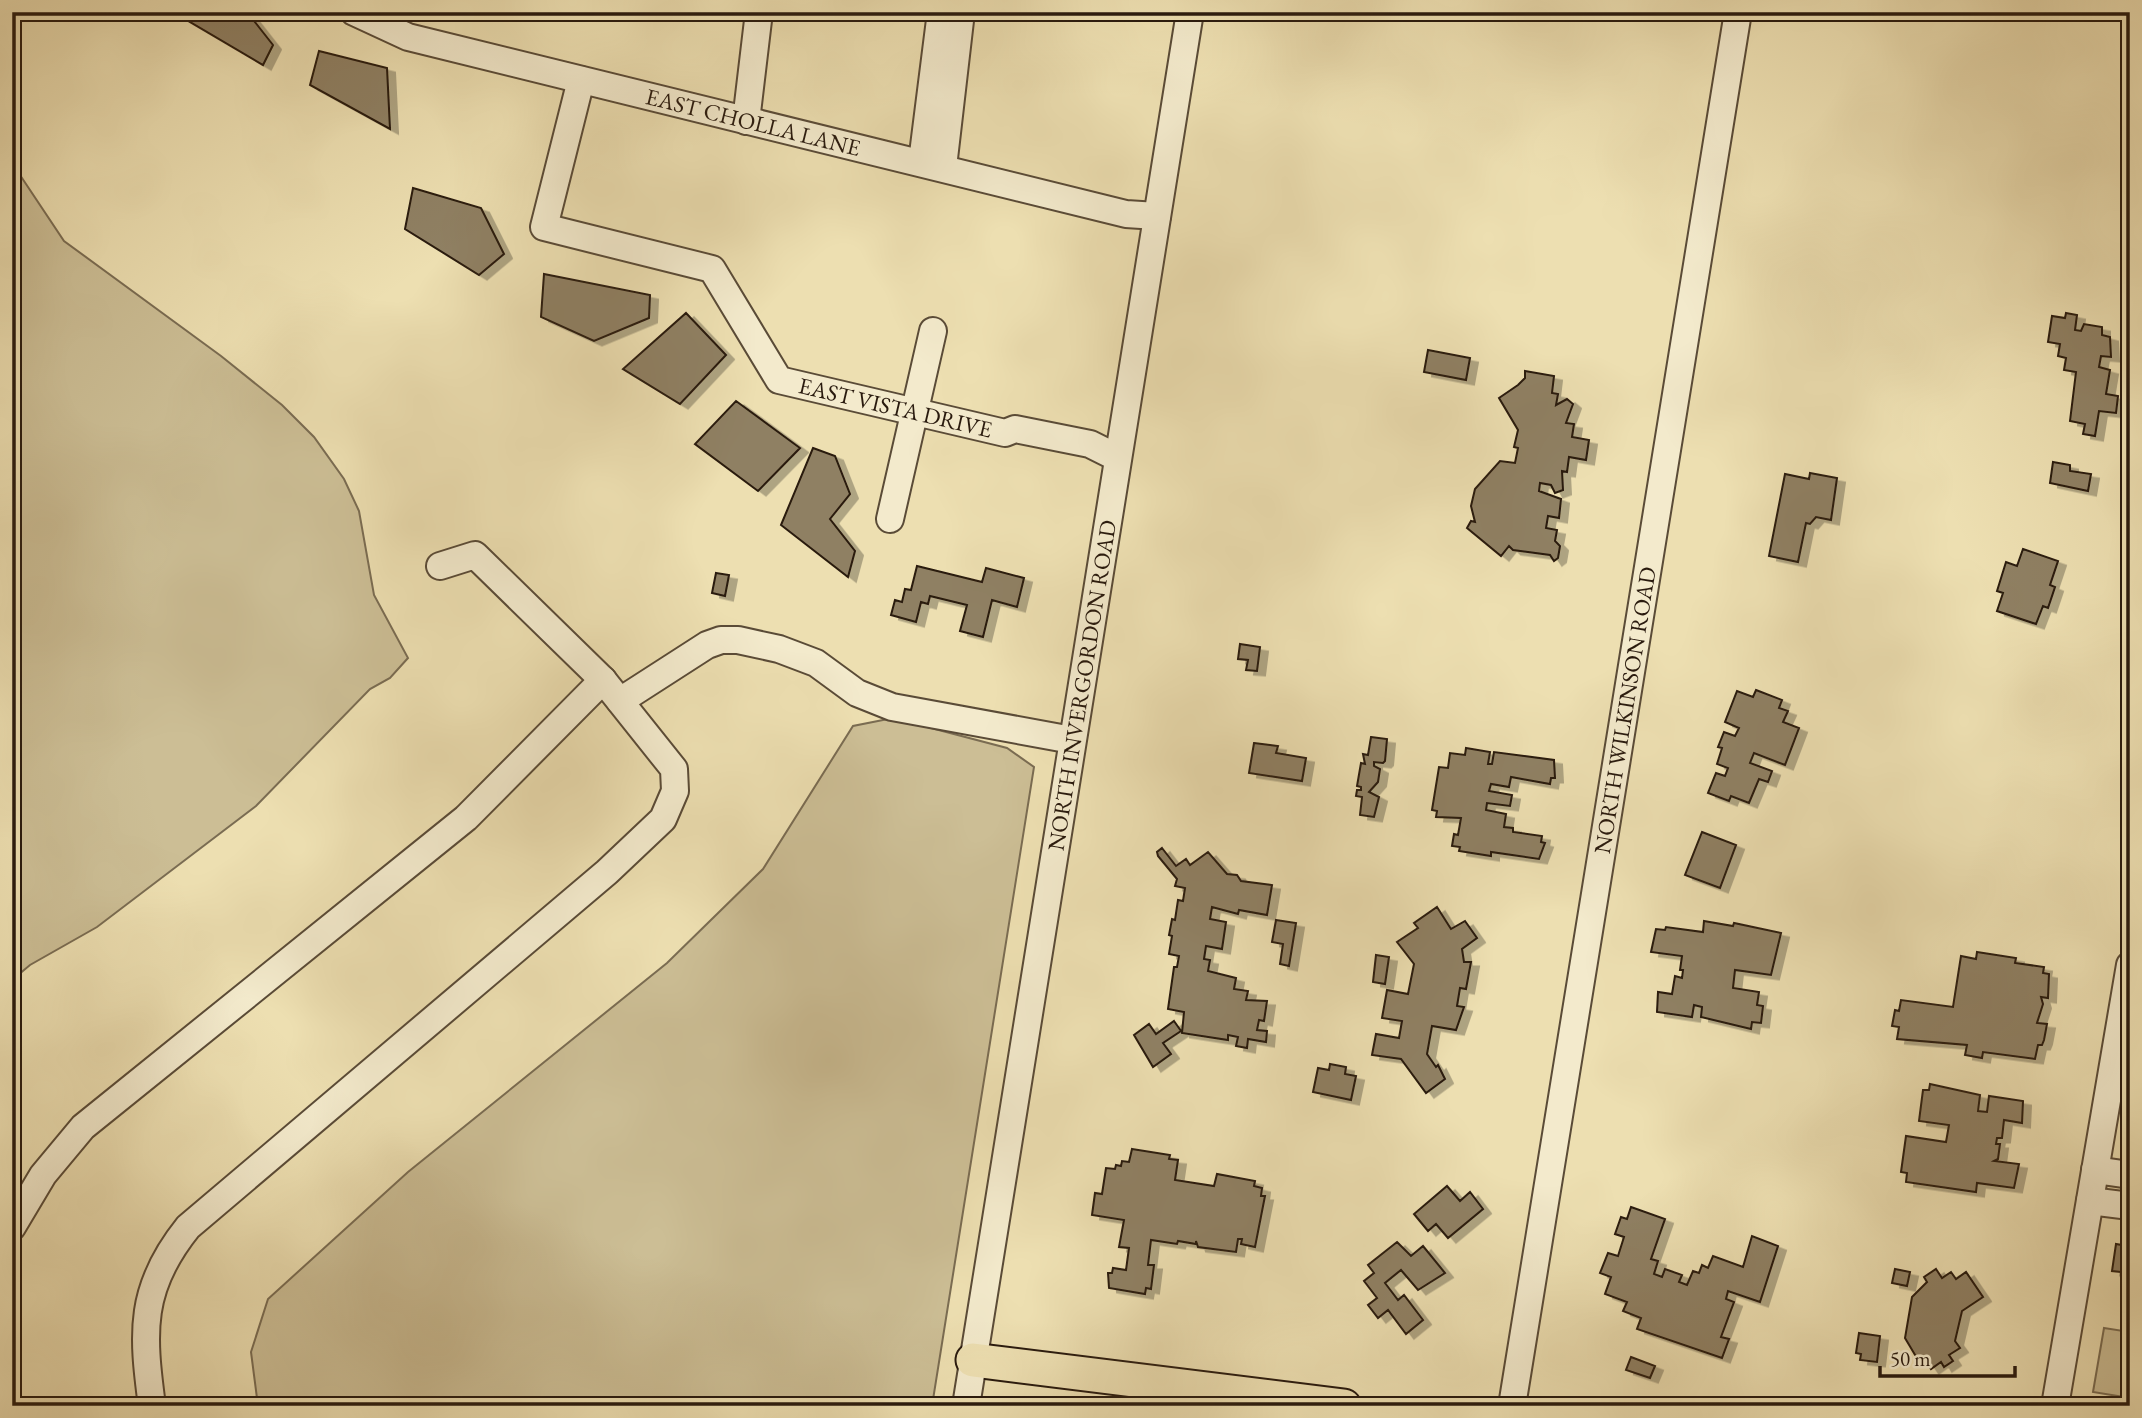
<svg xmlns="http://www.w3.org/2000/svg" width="2142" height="1418" font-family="'EB Garamond',serif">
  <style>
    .green { fill: #ccbe95; stroke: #7a6c52; stroke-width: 2 }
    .building { fill: #8f8063; stroke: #291a0e; stroke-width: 2; filter: url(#shadow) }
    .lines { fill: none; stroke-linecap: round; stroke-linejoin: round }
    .minor-casing { stroke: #5a4b37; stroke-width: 30 }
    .major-casing { stroke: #291a0e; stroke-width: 37 }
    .minor { stroke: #f3eacc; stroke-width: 26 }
    .major { stroke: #eddfb1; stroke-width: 33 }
    .labels { text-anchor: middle; stroke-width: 5; stroke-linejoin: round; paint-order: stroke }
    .street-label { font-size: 23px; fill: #291a0e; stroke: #f3eacc }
  </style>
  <defs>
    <filter id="shadow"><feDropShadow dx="8" dy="4.5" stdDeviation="0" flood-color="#0004"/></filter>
  </defs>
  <rect width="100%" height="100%" fill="#eddfb1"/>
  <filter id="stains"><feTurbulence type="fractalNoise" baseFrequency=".00286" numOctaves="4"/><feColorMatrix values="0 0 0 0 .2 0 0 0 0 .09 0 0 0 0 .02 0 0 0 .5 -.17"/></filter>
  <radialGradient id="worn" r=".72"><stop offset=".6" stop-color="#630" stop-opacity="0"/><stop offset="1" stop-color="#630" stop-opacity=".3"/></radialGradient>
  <!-- green -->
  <path class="green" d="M12 163 64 241 221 356 282 405 314 437 344 479 359 511 374 595 408 658 390 678 370 689 256 806 97 927 30 965 12 980Z
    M893 718 1007 748 1034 767 932 1406H258L251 1352 268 1299 408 1172 667 963 763 869 853 726Z
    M2104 1328 2130 1332V1362L2124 1397 2093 1392Z"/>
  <!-- building -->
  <path class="building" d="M179 12H247L273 45 263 65 180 16Z
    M319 51 387 68 390 129 310 85Z
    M413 188 481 208 504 254 479 275 405 229Z
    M544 274 650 295 649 318 594 341 541 317Z
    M686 313 726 355 680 404 623 369Z
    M2066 313 2077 315 2075 330 2081 331 2084 324 2102 327V335L2110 337 2111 357 2101 356 2099 367 2110 370 2106 394 2118 396 2116 413 2099 411 2095 436 2083 434 2085 424 2070 421 2076 372 2064 370 2066 358 2058 356 2060 344 2048 342 2052 316 2065 318Z
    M1428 350 1470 358 1466 380 1424 372Z
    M1525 371 1554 376 1552 393 1558 394 1556 405 1567 399 1573 404 1566 423 1574 424 1572 437 1589 440 1586 460 1569 457 1567 472 1562 471 1563 490 1555 493 1551 485 1540 483 1539 491 1561 499 1559 518 1548 516 1546 528 1557 530 1555 541 1560 546 1558 558 1554 561 1550 555 1513 550 1509 546 1501 556 1467 528 1471 521 1475 522 1471 506 1475 489 1500 461 1515 463 1518 448 1514 447 1518 430 1499 398 1518 385 1525 378Z
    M736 401 800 448 758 491 695 444Z
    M813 448 835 456 850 494 830 519 855 551 848 577 781 525Z
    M2053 462 2070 465V471L2091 474 2088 491 2050 483Z
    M1810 473 1837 478 1831 520 1816 517 1810 524 1806 523 1798 562 1769 556 1785 474 1809 479Z
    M2023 549 2058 561 2050 585 2055 587 2048 608 2043 606 2036 624 1997 611 2003 593 1997 591 2006 562 2017 566Z
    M917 566 982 582 986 568 1024 578 1017 607 992 600 983 637 960 631 967 605 930 596 928 604 921 602 916 622 891 615 895 600 902 602 905 589 911 590Z
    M716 573 729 575 725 596 712 593Z
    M1240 644 1260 647 1257 671 1246 670 1248 660 1238 659Z
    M1756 690 1782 700 1779 708 1788 711 1783 722 1799 728 1785 765 1754 753 1750 763 1772 771 1768 782 1759 779 1749 803 1731 796 1729 801 1708 793 1716 773 1725 776 1728 768 1717 764 1722 748 1718 747 1724 732 1735 736 1739 728 1725 722 1737 691 1753 697Z
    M1371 737 1387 739 1385 761 1383 763 1374 762V766L1380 769 1378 782 1369 792 1379 797 1374 817 1360 815 1362 797 1356 796 1357 790H1361V787L1357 786 1361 763 1365 764 1363 754 1368 755Z
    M1254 743 1278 746 1276 753 1306 758 1302 781 1249 773Z
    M1466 748 1490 752 1488 764H1492L1494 752 1554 760 1555 778H1551L1550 784 1511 777 1509 787 1491 784 1489 791 1512 795 1510 806 1487 803 1486 810 1506 814 1504 827 1513 828V832L1542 836 1541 842 1545 843 1539 859 1491 852V856L1459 851 1460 847 1452 846 1454 834 1458 835 1461 818 1436 817 1437 811 1432 810 1439 767 1448 768 1450 753 1465 755Z
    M1702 832 1736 845 1720 888 1685 875Z
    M1162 848 1176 866 1186 859 1190 865 1208 852 1227 874 1237 875 1241 881 1272 885 1267 915 1239 910 1238 914 1212 907 1210 919 1226 922 1222 949 1206 946 1204 959 1210 960 1208 971 1236 978 1234 989 1248 991 1246 1000 1267 1001 1264 1021 1259 1020 1257 1030 1267 1031 1266 1042 1248 1039 1247 1048 1236 1046 1238 1037 1228 1035V1040L1182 1033 1184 1012 1168 1009 1174 967H1177L1179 956 1169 954 1172 936 1169 935 1172 919 1175 920 1178 900 1183 901 1185 888 1175 886 1177 879 1158 856 1157 852Z
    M1437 907 1451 929 1465 921 1477 938 1462 949 1464 962H1471L1466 989 1460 988 1457 1006 1464 1007 1456 1030 1432 1026 1427 1054 1436 1067 1438 1065 1445 1079 1426 1093 1401 1059 1372 1055 1376 1034 1399 1038 1402 1021 1382 1018 1387 990 1408 994 1414 964 1397 942 1418 928 1414 923Z
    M1276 920 1296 923 1289 966 1280 964 1283 944 1272 942Z
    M1704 921 1733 926 1734 923 1781 933 1771 975 1735 970 1733 988 1759 992 1757 1005 1763 1006 1761 1023 1752 1022 1751 1029 1701 1017 1702 1007 1694 1005 1692 1017 1657 1012 1658 992 1672 994 1675 976 1682 978 1683 970H1680L1682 956 1651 952 1656 929 1665 930 1666 927 1703 932Z
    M1977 952 2016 958 2015 963 2044 967 2043 973 2049 974 2048 998 2041 997 2043 1004 2037 1023 2047 1024 2044 1040 2042 1045H2038L2035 1059 1983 1052 1982 1058 1965 1055 1967 1045 1897 1039 1899 1027 1892 1026 1895 1010 1899 1011 1901 1000 1953 1007 1961 956 1976 959Z
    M1376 955 1389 957 1385 984 1373 982Z
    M1174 1021 1181 1031 1163 1043 1171 1054 1153 1067 1134 1035 1149 1024 1156 1034Z
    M1330 1064 1346 1067 1345 1074 1356 1076 1351 1100 1313 1092 1318 1068 1329 1070Z
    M1930 1084 1980 1095 1978 1111 1987 1112 1989 1096 2023 1101 2022 1123 2004 1120 2002 1138H1997L1996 1144H2000L1998 1159 1994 1161 2019 1164 2014 1188 1977 1183 1976 1192 1906 1182 1907 1173 1901 1172 1906 1136 1946 1142 1949 1125 1919 1121 1923 1090H1929Z
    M1132 1149 1170 1155 1169 1159 1178 1160 1175 1180 1214 1186 1217 1174 1255 1181 1254 1186 1262 1188 1261 1196H1265L1255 1247 1241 1244 1242 1239H1238L1236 1252 1198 1247 1196 1241V1244L1178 1241 1177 1244 1151 1240 1148 1265H1154L1151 1289 1146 1288 1145 1294 1109 1288 1108 1273H1112L1113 1268 1126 1270 1129 1248 1119 1247 1124 1220 1092 1215 1095 1193 1102 1194 1106 1168 1115 1169 1116 1165 1121 1166 1122 1161 1129 1162Z
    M1447 1186 1460 1201 1470 1192 1483 1209 1448 1238 1436 1224 1428 1231 1414 1214Z
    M1631 1207 1665 1219 1651 1259 1658 1261 1654 1274 1662 1277 1665 1269 1682 1275 1679 1282 1687 1285 1693 1271 1699 1273 1702 1265 1708 1268 1713 1256 1743 1267 1752 1236 1778 1246 1760 1302 1728 1291 1726 1299 1734 1302 1721 1337 1729 1339 1722 1358 1637 1329 1641 1318 1623 1311 1627 1302 1605 1294 1611 1277 1600 1273 1608 1253 1618 1256 1624 1237 1615 1234 1621 1217 1627 1219Z
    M2124 1236 2130 1237V1273L2112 1271 2116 1244 2122 1245Z
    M1397 1242 1411 1256 1423 1246 1445 1273 1418 1290 1401 1270 1385 1283 1398 1300 1404 1295 1423 1320 1406 1334 1388 1310 1378 1318 1368 1305 1377 1298 1364 1281 1374 1273 1368 1265Z
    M1895 1269 1910 1272 1907 1286 1892 1283Z
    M1936 1269 1942 1278 1951 1272 1956 1279 1966 1272 1983 1297 1962 1311 1955 1341 1960 1348 1949 1355 1953 1361 1944 1367 1941 1362 1931 1369 1922 1356 1918 1360 1905 1338 1912 1297 1927 1282 1924 1277Z
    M1859 1333 1880 1336 1877 1362 1860 1360 1861 1354 1856 1353Z
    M1631 1357 1655 1366 1650 1378 1626 1370Z"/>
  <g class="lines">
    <!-- minor casing -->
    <g class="minor-casing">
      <g id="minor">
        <path id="s1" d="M354 12 408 37 1126 214 1157 216"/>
        <path id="s2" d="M581 80 544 227 712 269 779 380 1005 433 1015 429 1090 444 1116 457"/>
        <path d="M746 121 759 12"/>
        <path d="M922 162 941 12"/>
        <path d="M943 167 961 12"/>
        <path d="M890 519 933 331"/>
        <path d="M620 701 707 645 721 640H738L779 649 816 663 857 693 892 707 1072 740"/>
        <path d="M2095 1170 2130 1175"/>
        <path d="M2090 1201 2130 1206"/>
        <path d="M12 1227 43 1175 83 1127 466 818 603 680"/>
        <path d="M152 1406C142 1332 139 1288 188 1227L607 872 663 819 675 791 674 769 603 680 475 555 440 566"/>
        <path id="s3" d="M966 1406 1190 12"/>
        <path id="s4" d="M1512 1406 1738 12"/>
        <path d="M2055 1406 2130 965"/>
      </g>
    </g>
    <!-- major casing -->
    <g class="major-casing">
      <path id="major" d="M973 1360 1344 1406"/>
    </g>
    <!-- minor -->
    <use href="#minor" class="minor"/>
    <!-- major -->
    <use href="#major" class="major"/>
  </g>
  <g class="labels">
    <!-- street labels -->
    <g class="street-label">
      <text dy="8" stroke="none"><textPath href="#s1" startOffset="415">EAST CHOLLA LANE</textPath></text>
      <text dy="8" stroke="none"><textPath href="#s2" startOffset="574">EAST VISTA DRIVE</textPath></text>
      <text dy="8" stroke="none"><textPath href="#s3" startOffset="730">NORTH INVERGORDON ROAD</textPath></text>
      <text dy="8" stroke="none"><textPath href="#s4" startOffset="705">NORTH WILKINSON ROAD</textPath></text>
    </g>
  </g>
  <!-- margin -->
  <rect width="2142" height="1418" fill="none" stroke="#eddfb1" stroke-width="42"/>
  <rect x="14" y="14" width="2114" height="1390" fill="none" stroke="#291a0e" stroke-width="3.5"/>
  <rect x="21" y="21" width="2100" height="1376" fill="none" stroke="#291a0e" stroke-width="2"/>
  <!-- scale -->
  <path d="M1880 1366v10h135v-10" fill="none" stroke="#291a0e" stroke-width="3.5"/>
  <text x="1890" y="1366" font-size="21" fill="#291a0e" stroke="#f3eacc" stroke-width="5" paint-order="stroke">50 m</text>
  <rect width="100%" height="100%" filter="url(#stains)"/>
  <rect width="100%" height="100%" fill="url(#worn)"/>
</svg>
